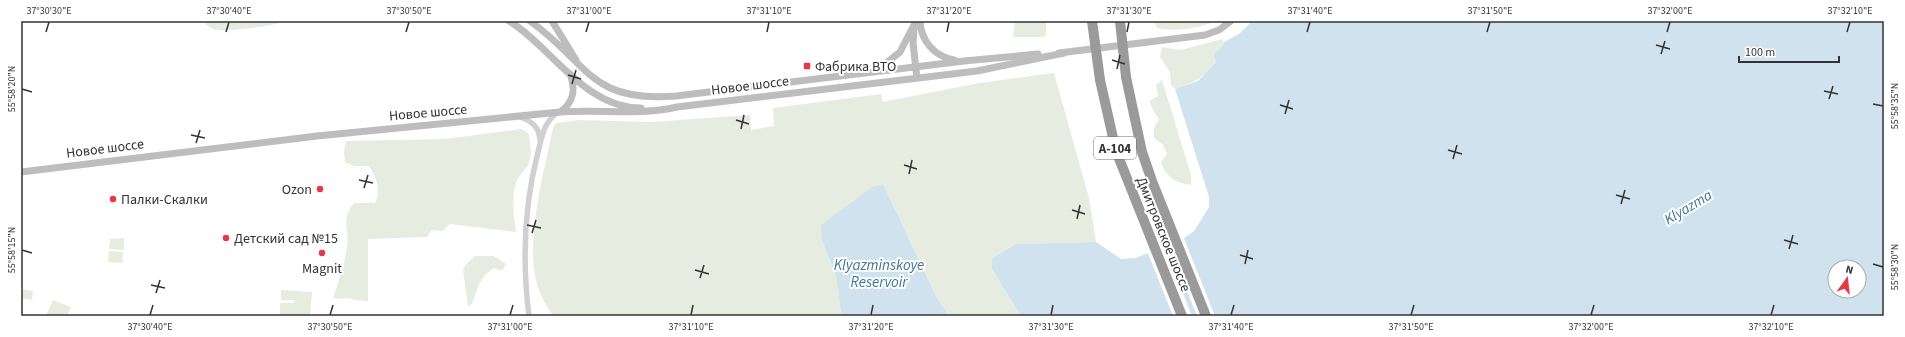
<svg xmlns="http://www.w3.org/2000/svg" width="1905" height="337" font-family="'Source Sans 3',sans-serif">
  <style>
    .green { fill: #e6ecdf }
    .water { fill: #cfe2ee; fill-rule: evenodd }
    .pier { fill: #fff }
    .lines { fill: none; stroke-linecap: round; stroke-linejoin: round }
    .street { stroke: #d0d0d0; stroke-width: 5.5 }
    .secondary { stroke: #bdbdbd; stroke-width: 7 }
    .highway { stroke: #9a9a9a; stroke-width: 10 }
    .highway-bridge { stroke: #9a9a9a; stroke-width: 10 }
    .ticks { fill: none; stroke: #333; stroke-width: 1.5 }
    .poi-dot { fill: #e63946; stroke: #fff; stroke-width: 1.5 }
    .labels { text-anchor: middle; stroke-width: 4; stroke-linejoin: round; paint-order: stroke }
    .shield { fill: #fff; stroke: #707070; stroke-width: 1 }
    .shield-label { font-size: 13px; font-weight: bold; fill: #333 }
    .poi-label { font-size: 14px; fill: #333; stroke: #fff; text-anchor: start }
    .street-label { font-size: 14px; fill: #333; stroke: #fff }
    .water-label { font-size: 15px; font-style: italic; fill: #3f7597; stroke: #fff }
    .neatline { fill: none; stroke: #333; stroke-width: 1.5 }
    .ticks-label { font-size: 10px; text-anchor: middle; fill: #333 }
  </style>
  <rect width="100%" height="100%" fill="#fff"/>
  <!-- green -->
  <path class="green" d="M205 21H285C276 26 221 33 213 29 210 28 207 25 205 24Z
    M1015 21H1046V35L1043 37H1013Z
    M1154 21H1215C1198 29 1176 32 1157 28Z
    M1222 39 1224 42 1223 46 1215 54 1216 62C1200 80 1197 81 1175 89L1171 85 1170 72 1160 57 1162 47 1181 50Z
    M1054 73 1089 198 1096 242 1016 244 992 269 1021 316H949L937 298 883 184 822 240 836 275 841 313 839 316H553C549 309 544 302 541 295 521 250 544 175 553 128L556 123 579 120 651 122 750 115 751 130 774 126 773 108 881 94 883 102 979 83Z
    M1162 80 1191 175V185C1176 183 1165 177 1161 162L1167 154 1163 145 1154 138V128L1159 119 1153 110 1149 101 1158 96 1156 85Z
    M522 129 529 134C530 144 533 156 528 165 525 171 518 176 516 183 511 199 514 216 516 232L450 224 442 231 432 230 427 237 368 239V301C361 301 358 300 352 299 346 297 340 300 333 298 338 282 345 264 347 247 350 228 340 221 354 203H375C381 190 377 178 369 166H354L345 162 344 152 346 141 445 139Z
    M124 238V250L109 249 110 239Z
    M109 251 123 252 122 263 108 262Z
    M475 256H494L506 264 502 271 494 268C478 278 479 287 472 304L468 307 463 270 466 264Z
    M21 289 33 291 32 300 21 298Z
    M281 290 312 292 310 316H280V303H294V300H281Z
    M53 300 71 307 67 316H46Z"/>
  <!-- water -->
  <path class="water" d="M1252 21H1884V316H1021L992 269V259L1016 244 1096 242 1121 259 1135 258 1180 241 1194 231 1209 207V197L1175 89 1198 81 1216 62 1214 54 1223 46 1224 42 1239 34ZM1835 267H1859V291H1835Z
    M883 184 937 298 949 316H839L841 313 836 275 822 240 821 225 871 188Z"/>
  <!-- pier -->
  <path class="pier" d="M1183 236 1215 316H1197L1168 243Z
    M1164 245 1192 316H1173L1147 251Z"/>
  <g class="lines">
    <!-- street -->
    <path class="street" d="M520 117C532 121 539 127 540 140
      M529 316C522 261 524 206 538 152 542 136 544 122 558 112"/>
    <!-- secondary -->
    <path class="secondary" d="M509 21C552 47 584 108 641 108
      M530 21C589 63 589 103 676 96L964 61 1038 54
      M552 21 576 60
      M920 21C921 41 934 56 954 60
      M914 29 913 43 917 78
      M1059 53 1205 35 1219 30 1231 21
      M879 69 900 52 916 21
      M560 112C574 102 576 90 570 74
      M21 172 317 136 560 112C599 109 638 116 677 107L977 71 1064 53"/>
    <!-- highway -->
    <path class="highway" d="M1126 77 1142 152 1152 181 1206 316
      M1100 80 1116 151 1182 316"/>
    <!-- highway-bridge -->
    <path class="highway-bridge" d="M1092 21 1100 80
      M1120 21 1126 77"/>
  </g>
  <!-- ticks -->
  <path class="ticks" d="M46 32 49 22M226 32 229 22M406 32 409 22M586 32 589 22M767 32 769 22M947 32 949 22M1127 32 1129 22M1307 32 1310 22M1487 32 1490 22M1667 32 1670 22M1847 32 1850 22M1656 45 1670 49M1661 54 1665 41M1112 60 1125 64M1117 69 1120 55M568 75 581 79M572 84 576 70M22 89 32 92M1824 91 1838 94M1829 99 1833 86M1873 104 1883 106M1280 105 1293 109M1285 114 1289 100M736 120 749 124M741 129 744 115M191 135 205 138M196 143 200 130M1448 150 1462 154M1453 159 1457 145M904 165 917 169M909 174 912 160M359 180 373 183M364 188 368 175M1616 195 1630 199M1621 204 1625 190M1072 210 1085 214M1077 219 1080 205M527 225 541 228M532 233 536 220M1784 240 1798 244M1789 249 1793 235M22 250 32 253M1240 255 1253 259M1245 264 1248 250M1873 264 1883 267M695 270 709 274M700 278 704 265M151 285 165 288M156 293 160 280M150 315 153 305M330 315 333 305M510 315 513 305M691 315 693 305M871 315 873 305M1051 315 1053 305M1231 315 1234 305M1411 315 1414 305M1591 315 1594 305M1771 315 1774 305"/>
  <!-- markers -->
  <g class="poi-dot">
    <rect x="803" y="62" width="8" height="8" rx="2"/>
    <circle cx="320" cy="189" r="4"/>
    <circle cx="113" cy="199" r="4"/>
    <circle cx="226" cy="238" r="4"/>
    <circle cx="322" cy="253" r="4"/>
  </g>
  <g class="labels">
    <!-- shield labels -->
    <rect class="shield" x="1094" y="137" width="42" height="22" rx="3"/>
    <g class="shield-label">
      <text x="1115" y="153">А-104</text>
    </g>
    <!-- poi labels -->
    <g class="poi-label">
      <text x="815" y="71">Фабрика ВТО</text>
      <text x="312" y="194" text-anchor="end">Ozon</text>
      <text x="121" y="204">Палки-Скалки</text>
      <text x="234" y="243">Детский сад №15</text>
      <text x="322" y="273" text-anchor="middle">Magnit</text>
    </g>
    <!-- street labels -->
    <g class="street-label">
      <text transform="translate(750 85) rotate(-7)" y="5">Новое шоссе</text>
      <text transform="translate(428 112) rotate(-5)" y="5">Новое шоссе</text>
      <text transform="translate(105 148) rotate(-7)" y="5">Новое шоссе</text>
      <text transform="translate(1164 234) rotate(68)" y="5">Дмитровское шоссе</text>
    </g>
    <!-- water labels -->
    <g class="water-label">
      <text transform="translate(1688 207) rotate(-31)" y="5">Klyazma</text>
      <text x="879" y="270">Klyazminskoye<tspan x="879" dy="17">Reservoir</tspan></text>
    </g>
  </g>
  <!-- border -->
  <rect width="1905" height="337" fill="none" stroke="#ffffff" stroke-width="44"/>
  <!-- north arrow -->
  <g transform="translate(1847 279) rotate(15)"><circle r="19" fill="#ffffff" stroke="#adadad"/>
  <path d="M0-3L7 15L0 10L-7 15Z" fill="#e63946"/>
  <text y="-6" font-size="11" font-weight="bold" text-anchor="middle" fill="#333333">N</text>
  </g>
  <!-- scale -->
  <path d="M1739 56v6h100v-6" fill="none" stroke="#333333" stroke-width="2"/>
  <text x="1745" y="56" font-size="12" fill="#333333" stroke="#ffffff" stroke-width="3" paint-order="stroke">100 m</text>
  <rect x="22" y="22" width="1861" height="293" class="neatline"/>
  <g class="ticks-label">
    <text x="49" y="14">37°30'30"E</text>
    <text x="229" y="14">37°30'40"E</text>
    <text x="409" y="14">37°30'50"E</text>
    <text x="589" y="14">37°31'00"E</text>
    <text x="769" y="14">37°31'10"E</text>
    <text x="949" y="14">37°31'20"E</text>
    <text x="1129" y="14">37°31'30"E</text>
    <text x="1310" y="14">37°31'40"E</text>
    <text x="1490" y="14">37°31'50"E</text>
    <text x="1670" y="14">37°32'00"E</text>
    <text x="1850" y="14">37°32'10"E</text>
    <text transform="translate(11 89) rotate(-90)" y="4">55°58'20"N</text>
    <text transform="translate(1894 106) rotate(-90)" y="4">55°58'35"N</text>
    <text transform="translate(11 250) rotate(-90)" y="4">55°58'15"N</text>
    <text transform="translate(1894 267) rotate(-90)" y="4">55°58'30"N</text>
    <text x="150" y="330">37°30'40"E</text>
    <text x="330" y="330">37°30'50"E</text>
    <text x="510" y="330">37°31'00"E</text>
    <text x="691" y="330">37°31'10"E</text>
    <text x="871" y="330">37°31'20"E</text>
    <text x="1051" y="330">37°31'30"E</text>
    <text x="1231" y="330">37°31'40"E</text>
    <text x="1411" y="330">37°31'50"E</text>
    <text x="1591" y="330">37°32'00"E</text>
    <text x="1771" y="330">37°32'10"E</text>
  </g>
</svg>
